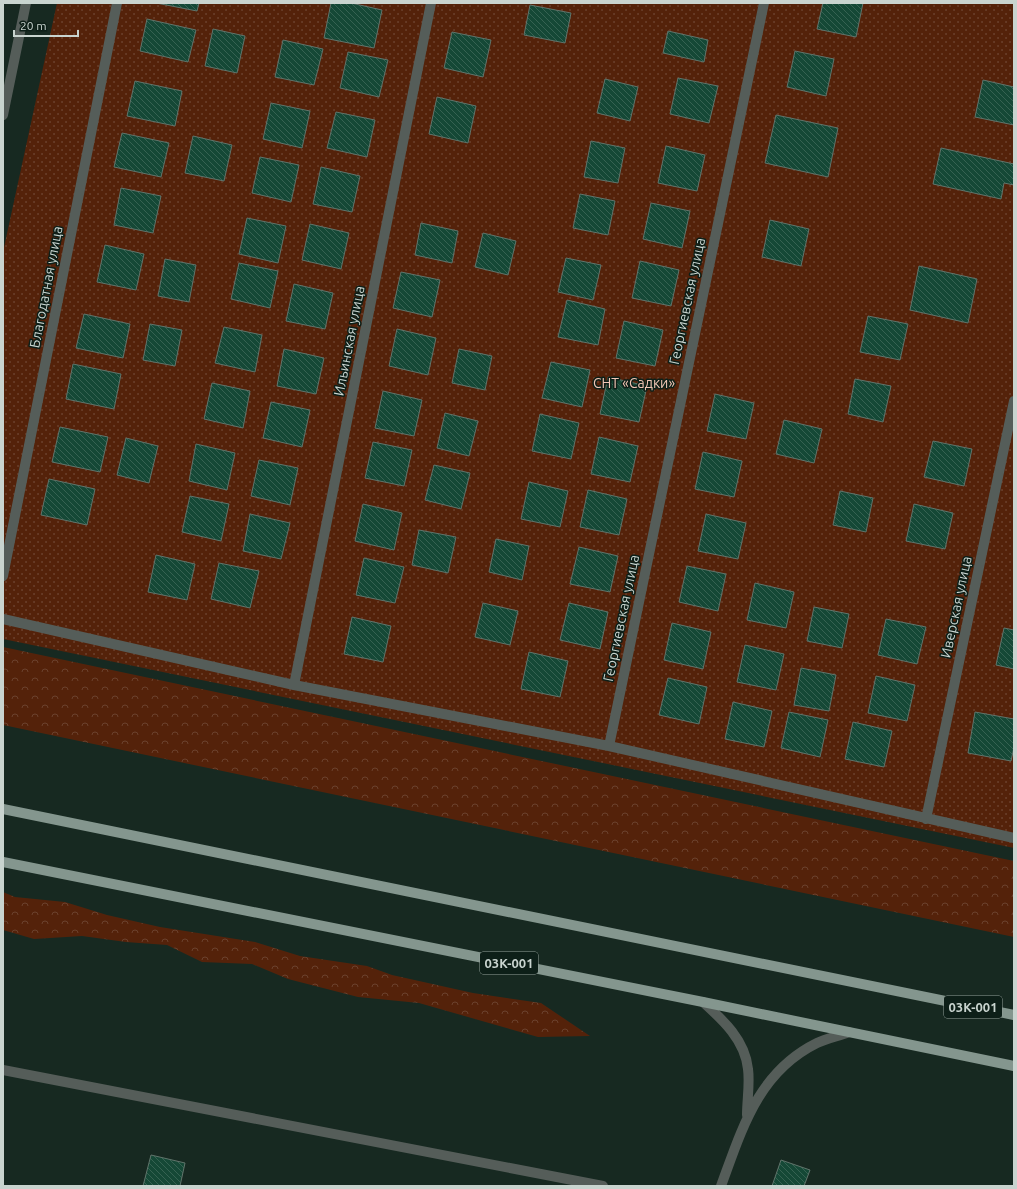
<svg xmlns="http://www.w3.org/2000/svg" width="1017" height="1189" font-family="Ubuntu,sans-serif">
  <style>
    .grass { fill: url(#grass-dots) }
    .forest { fill: url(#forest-crowns) }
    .building { fill: url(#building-back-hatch); stroke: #60746b }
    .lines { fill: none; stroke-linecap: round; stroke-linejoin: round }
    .minor { stroke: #555d59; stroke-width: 10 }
    .major { stroke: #84968e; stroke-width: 10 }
    .labels { text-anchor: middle; stroke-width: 3; stroke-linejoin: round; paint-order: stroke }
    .shield { fill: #0d1f18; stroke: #919e98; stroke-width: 1 }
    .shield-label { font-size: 13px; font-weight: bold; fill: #c9d4cf }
    .street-label { font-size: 14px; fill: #c9d4cf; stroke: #0d1f18 }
    .park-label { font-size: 14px; fill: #f1c6b5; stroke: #0d1f18 }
  </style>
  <defs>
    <pattern id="grass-dots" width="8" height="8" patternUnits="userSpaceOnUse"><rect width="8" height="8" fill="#54220a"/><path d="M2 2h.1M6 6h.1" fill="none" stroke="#6b412d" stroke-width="1.8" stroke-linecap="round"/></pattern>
    <pattern id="forest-crowns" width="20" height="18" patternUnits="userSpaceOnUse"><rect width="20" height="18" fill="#54220a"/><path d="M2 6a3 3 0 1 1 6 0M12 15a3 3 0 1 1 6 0" fill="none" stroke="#6b412d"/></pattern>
    <pattern id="building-back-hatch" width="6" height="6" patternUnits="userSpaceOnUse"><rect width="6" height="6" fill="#154836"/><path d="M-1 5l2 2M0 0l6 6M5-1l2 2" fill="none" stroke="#366252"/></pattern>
  </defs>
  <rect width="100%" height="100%" fill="#172921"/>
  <!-- grass -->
  <path class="grass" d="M57 3H1014V848L3 639V252Z"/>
  <!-- forest -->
  <path class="forest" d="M3 647 1014 861V937L3 725Z
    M3 892 15 897 65 902 107 915 160 927 255 942 300 956 367 966 392 975 473 993 541 1003 590 1036 538 1037 419 1003 358 997 288 979 252 964 202 962 167 945 126 942 82 936 34 939 3 930Z"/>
  <!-- building -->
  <path class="building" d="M156 3H199L197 11Z
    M331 3H351L382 10 374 48 324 38Z
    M823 3H863L856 37 817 29Z
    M530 5 571 13 565 43 524 35Z
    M147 19 196 30 188 62 140 51Z
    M213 29 245 36 237 73 205 66Z
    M668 31 708 40 704 62 663 53Z
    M452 32 491 40 483 77 444 68Z
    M283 40 323 49 314 85 275 77Z
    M795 51 834 59 826 96 787 87Z
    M348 52 388 60 379 97 340 88Z
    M678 78 718 86 709 123 670 114Z
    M605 79 638 87 630 121 597 113Z
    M983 80 1014 87V125L975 117Z
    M135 81 182 91 175 126 127 116Z
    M437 97 476 106 468 143 429 134Z
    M271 103 310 111 302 148 263 139Z
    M336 112 375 120 367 157 327 148Z
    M776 115 838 128 828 177 765 163Z
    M122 133 169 143 161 177 114 167Z
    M193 136 232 145 224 181 185 173Z
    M591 141 625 148 618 183 584 177Z
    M666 146 705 155 697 191 658 183Z
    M941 148 1014 164V185L1004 183 1001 199 933 184Z
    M260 157 299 165 291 202 252 193Z
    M321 167 360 176 352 212 313 204Z
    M121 188 161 196 153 233 114 225Z
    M580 194 615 201 608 235 573 228Z
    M651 203 690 211 682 248 643 239Z
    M247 218 286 226 278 263 239 254Z
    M770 220 809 229 801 266 762 257Z
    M421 223 458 231 452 263 415 255Z
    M310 224 349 233 341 269 302 260Z
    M483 233 516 241 508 275 475 267Z
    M105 245 144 254 136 290 97 282Z
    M566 258 601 265 593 300 558 292Z
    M165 259 196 265 189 302 158 296Z
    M640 261 679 270 671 306 632 298Z
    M239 263 278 271 270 308 231 299Z
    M919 266 977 279 968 323 910 310Z
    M401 272 440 280 432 317 393 308Z
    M294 284 333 293 325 329 286 321Z
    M567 300 605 309 598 345 558 337Z
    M84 314 130 324 123 358 76 348Z
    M868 316 908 324 900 360 860 352Z
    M624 321 663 330 655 366 616 358Z
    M150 324 182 330 175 366 143 360Z
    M224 327 262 335 255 372 215 363Z
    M397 329 436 338 428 375 389 366Z
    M284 349 324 358 316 394 277 386Z
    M459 349 492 356 485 390 452 383Z
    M551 362 590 370 582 407 542 398Z
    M73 364 121 374 114 409 66 399Z
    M608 377 647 386 639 422 600 414Z
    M855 379 891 386 883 422 848 414Z
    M212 383 250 391 243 428 204 419Z
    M383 391 422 400 414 436 375 428Z
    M715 394 754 403 746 439 707 431Z
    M271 402 310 410 302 447 263 438Z
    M445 413 478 421 469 456 437 448Z
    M540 414 579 423 571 459 532 451Z
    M784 420 822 429 814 463 776 454Z
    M60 427 108 437 100 472 52 462Z
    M599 437 638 446 630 482 591 474Z
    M126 438 158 446 149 483 117 475Z
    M933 441 972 449 964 486 924 477Z
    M373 442 412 450 404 486 365 478Z
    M196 444 235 453 227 490 189 481Z
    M703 452 742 461 734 497 695 489Z
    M259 460 298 468 290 505 251 496Z
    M434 465 470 473 461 509 425 500Z
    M49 479 95 489 87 525 41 515Z
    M529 482 568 491 560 527 521 519Z
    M588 490 627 499 619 535 580 527Z
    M840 491 873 498 866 532 833 525Z
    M190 496 229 504 221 541 182 532Z
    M363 504 402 513 394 550 355 541Z
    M914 504 953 513 945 549 906 541Z
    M250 514 290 523 281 559 243 551Z
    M706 514 746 523 738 559 698 551Z
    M419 530 456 537 448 573 412 565Z
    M496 539 529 546 522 580 489 572Z
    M579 547 618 556 610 592 570 584Z
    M156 555 195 564 187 600 148 592Z
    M364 558 404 567 395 603 356 595Z
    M219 563 259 571 250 608 211 599Z
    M687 566 726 574 718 611 679 602Z
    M755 583 794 592 786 628 747 620Z
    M483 603 518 611 510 645 475 637Z
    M569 603 608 612 600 649 560 640Z
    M814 607 849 614 842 648 807 641Z
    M352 617 391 626 383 662 344 654Z
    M886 619 926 627 917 664 878 655Z
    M672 623 711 632 703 669 664 660Z
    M1004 628 1014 630V669L996 665Z
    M745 645 784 654 776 690 737 682Z
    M529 652 568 661 560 697 521 689Z
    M801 668 836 675 829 711 794 705Z
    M876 676 915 685 907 721 868 713Z
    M668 678 707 687 699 724 659 715Z
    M733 702 772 711 764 747 725 739Z
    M789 712 828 720 820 757 781 748Z
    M975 712 1014 719V747L1011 761 968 753Z
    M853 722 892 731 884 767 845 759Z
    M151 1155 185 1163 180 1186H143Z
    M781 1160 810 1170 804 1186H772Z"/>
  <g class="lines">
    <!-- minor -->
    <path class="minor" d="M3 115 26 3
      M3 576 117 3
      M3 619 294 685 609 746 1014 838
      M294 685 431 3
      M609 746 764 3
      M926 819 1014 401
      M703 1002C723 1020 745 1040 748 1069 750 1084 747 1100 747 1115
      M3 1070 603 1186
      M721 1186C742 1129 758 1072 817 1043 827 1038 839 1036 849 1032"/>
    <!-- major -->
    <path class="major" d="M3 809 1014 1015
      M3 862 703 1002 1014 1066"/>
  </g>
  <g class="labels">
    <!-- shield labels -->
    <g class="shield">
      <rect x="480" y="952" width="58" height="22" rx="3"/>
      <rect x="944" y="996" width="58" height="22" rx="3"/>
    </g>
    <g class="shield-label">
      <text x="509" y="968">03К-001</text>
      <text x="973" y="1012">03К-001</text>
    </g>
    <!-- street labels -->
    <g class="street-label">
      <text transform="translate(46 287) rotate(-79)" y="5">Благодатная улица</text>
      <text transform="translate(687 301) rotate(-78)" y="5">Георгиевская улица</text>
      <text transform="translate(349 341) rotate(-79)" y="5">Ильинская улица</text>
      <text transform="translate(956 607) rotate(-78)" y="5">Иверская улица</text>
      <text transform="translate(621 618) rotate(-78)" y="5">Георгиевская улица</text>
    </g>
    <!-- park labels -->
    <g class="park-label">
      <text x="634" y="388">СНТ «Садки»</text>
    </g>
  </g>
  <!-- border -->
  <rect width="1017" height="1189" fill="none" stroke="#c9d4cf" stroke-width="8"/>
  <!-- scale -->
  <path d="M14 30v6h64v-6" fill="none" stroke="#c9d4cf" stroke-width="2"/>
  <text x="20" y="30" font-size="12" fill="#c9d4cf" stroke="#0d1f18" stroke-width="3" paint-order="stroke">20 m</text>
</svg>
